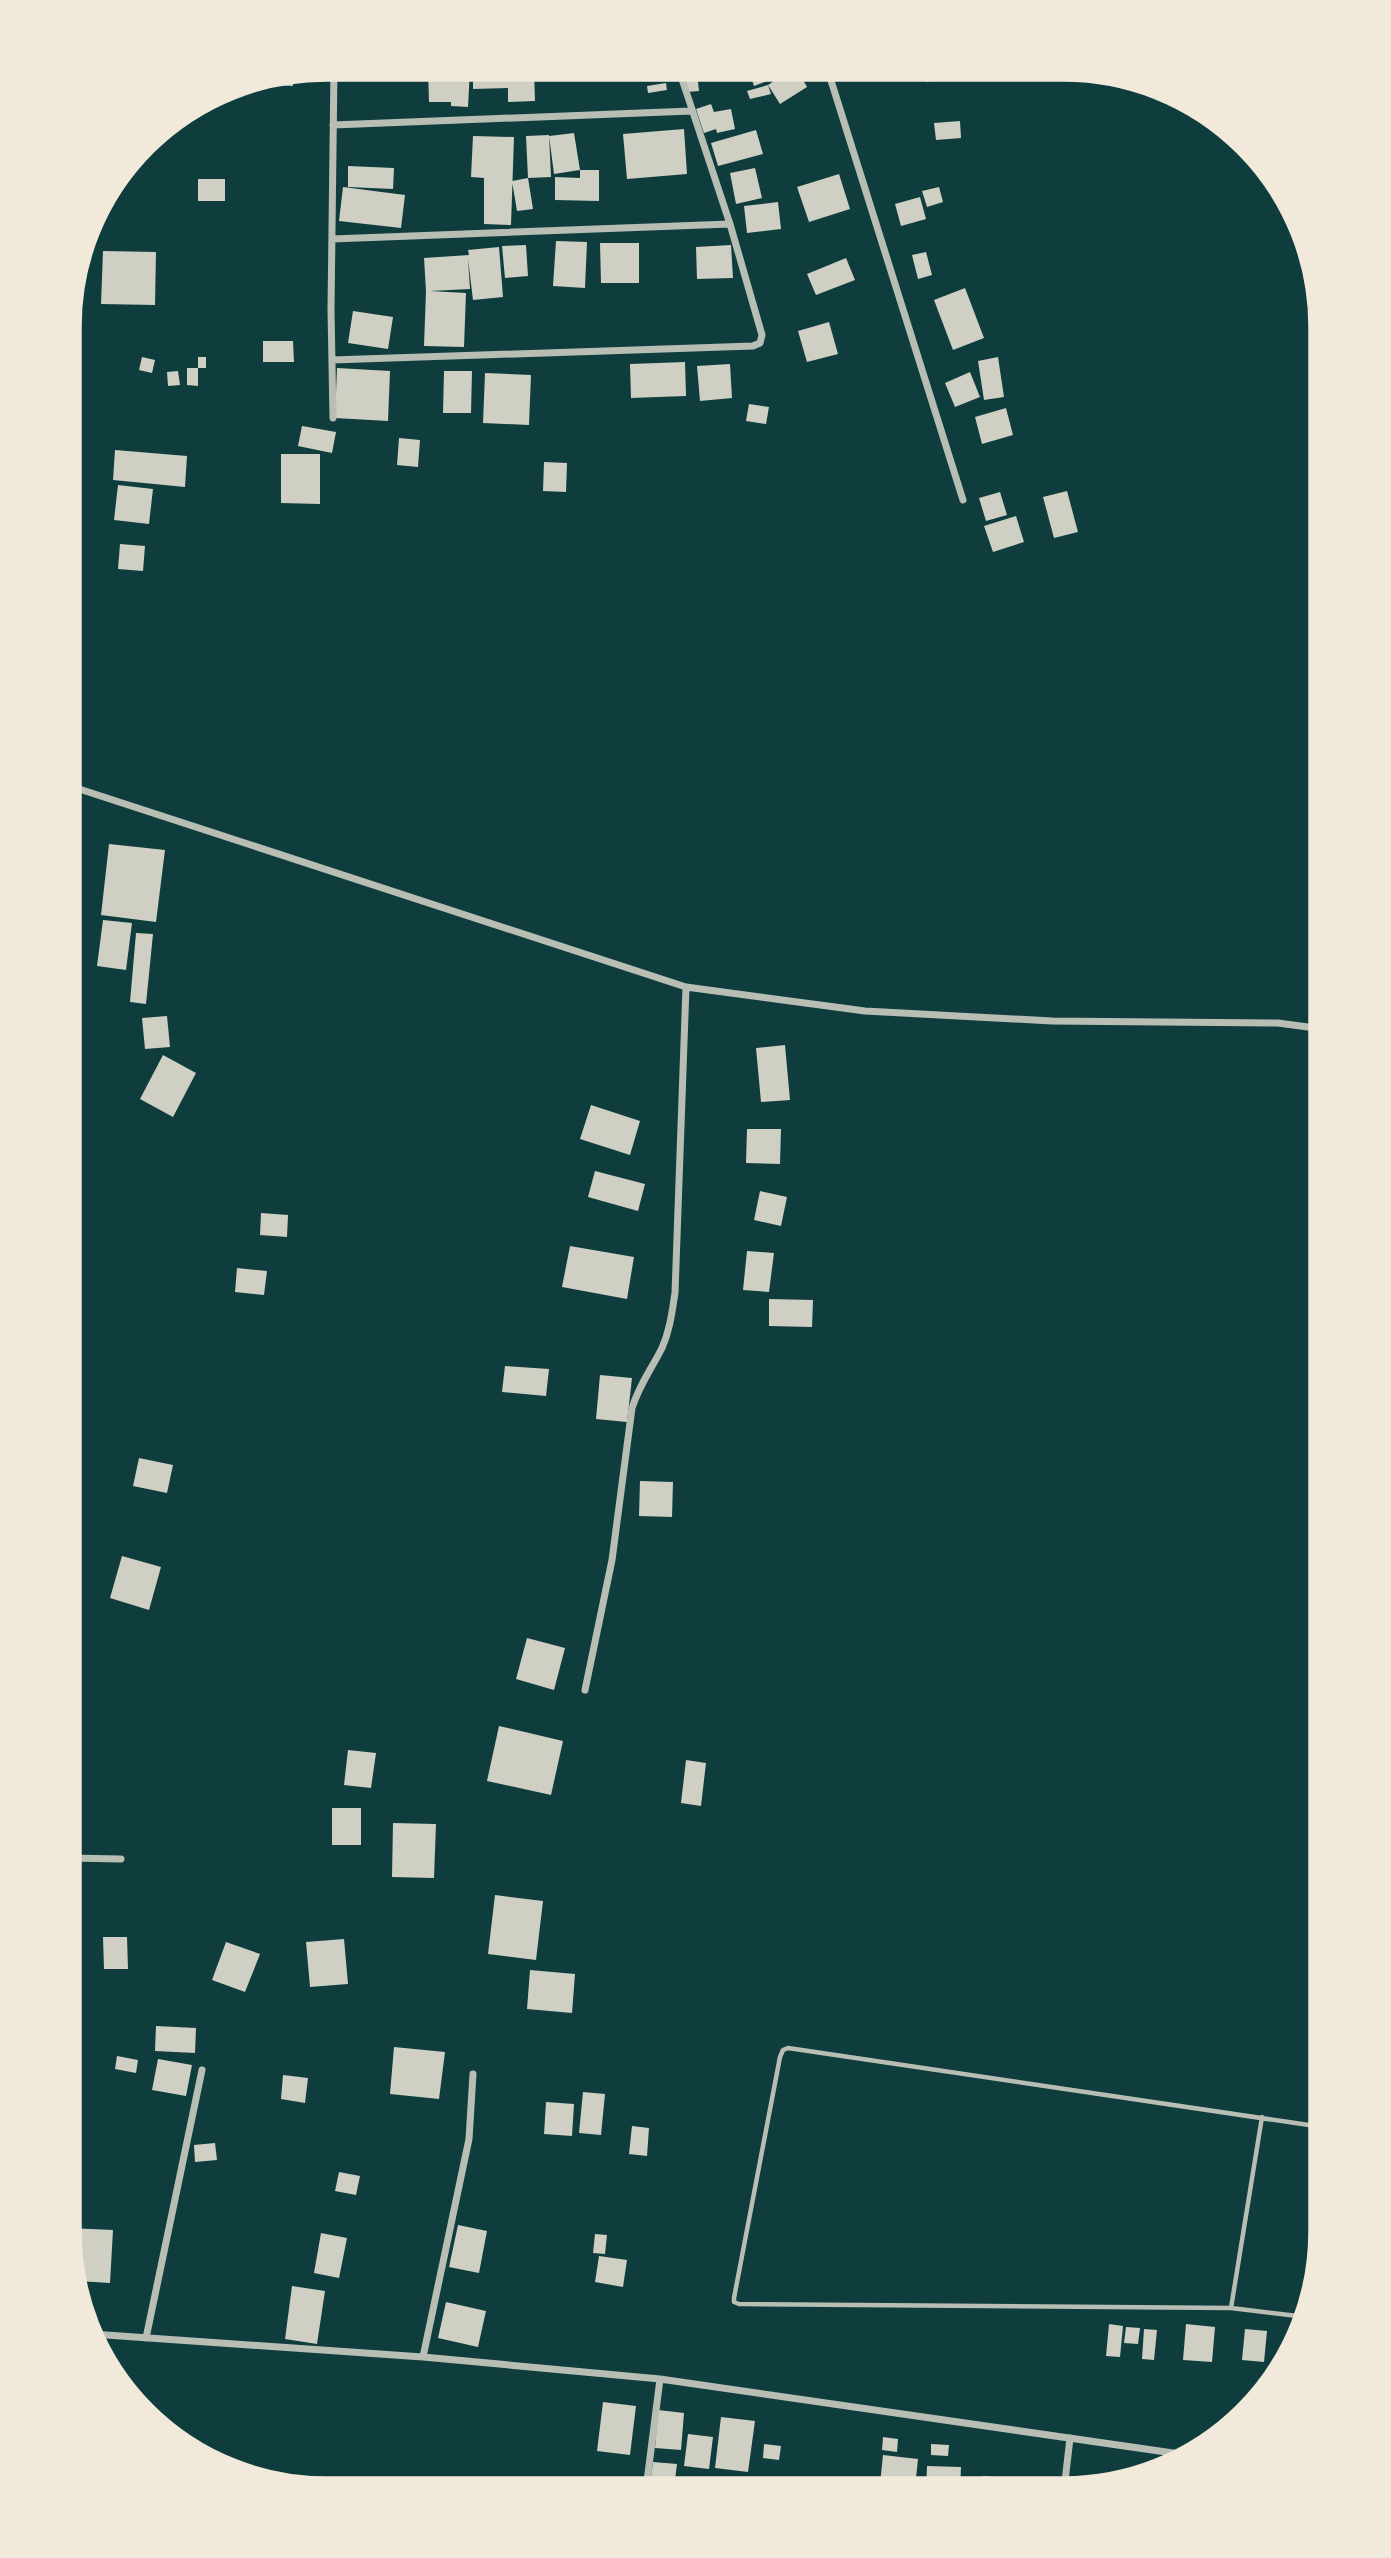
<svg xmlns="http://www.w3.org/2000/svg" width="1391" height="2558" font-family="'Sofia Sans Condensed',sans-serif">
  <style>
    .building { fill: #cfcfc3 }
    .lines { fill: none; stroke-linecap: round; stroke-linejoin: round }
    .service { stroke: #b8beb3; stroke-width: 4.5 }
    .minor { stroke: #b8beb3; stroke-width: 7 }
    .rim { fill: none; stroke: #f1e9da; stroke-width: 3.5 }
  </style>
  <rect width="100%" height="100%" fill="#0f3d3e"/>
  <!-- building -->
  <path class="building" d="M428 69H470L468 107 451 106V102H429Z
    M473 69 534 70 535 101 508 102V88L473 89Z
    M749 71H779L781 76 754 86Z
    M790 71H798L807 87 780 104 768 85 771 94 750 99 747 91 768 85Z
    M924 72H957V73L927 82Z
    M697 73 699 91 687 92 686 74Z
    M293 75V86L252 84V83Z
    M666 83 667 90 648 93 647 86Z
    M711 104 714 112 731 109 735 129 717 133 716 129 704 133 696 109Z
    M960 121 961 138 936 140 934 123Z
    M684 129 687 174 627 179 623 134Z
    M756 130 763 154 718 166 711 143Z
    M574 133 580 170H599V201L555 200V177L580 178V170L554 174 549 136Z
    M549 135 551 177 528 178 526 136Z
    M473 136 514 137 511 225 484 224V178L471 177Z
    M348 166 394 168 393 189 348 187Z
    M755 168 762 198 736 204 730 173Z
    M839 174 850 209 809 222 797 187Z
    M528 178 533 209 517 211 512 181Z
    M198 179H225V201H198Z
    M343 187 405 195 401 228 339 221Z
    M939 187 943 202 927 207 922 191Z
    M920 197 926 219 901 226 895 204Z
    M778 202 781 229 747 233 744 206Z
    M556 241 587 242 585 288 553 286Z
    M600 243H639V283H601Z
    M526 245 528 276 505 278 502 246Z
    M731 245 733 278 697 279 696 247Z
    M499 247 503 297 473 300 468 259 470 289 430 291 466 293 464 347 424 346 426 291 424 258 469 255 468 250Z
    M103 251 156 252 155 305 101 304Z
    M926 252 932 275 918 279 912 255Z
    M846 258 855 280 816 295 807 274Z
    M965 288 984 338 953 350 934 300Z
    M353 311 393 317 388 349 348 343Z
    M829 322 838 354 807 362 798 331Z
    M263 341H293L294 362H263Z
    M142 357 155 360 152 373 139 370Z
    M198 357H206V368H198Z
    M998 357 1004 397 984 400 978 361Z
    M685 362 686 396 631 398 630 364Z
    M730 364 732 398 700 401 697 366Z
    M187 368H198V386L187 385Z
    M337 368 390 371 388 421 335 418Z
    M178 371 180 385 168 386 167 372Z
    M444 371H472L471 413H443Z
    M970 372 980 397 955 407 945 383Z
    M485 373 531 375 529 425 483 423Z
    M749 404 769 407 766 424 746 421Z
    M1006 408 1013 435 982 444 975 417Z
    M302 426 336 432 332 453 298 446Z
    M399 438 420 440 418 467 397 465Z
    M115 450 187 456 185 487 113 480Z
    M281 454H320V504L281 503Z
    M544 462 567 463 566 492 543 491Z
    M118 485 153 489 149 524 114 520Z
    M1067 491 1078 532 1054 538 1043 497Z
    M1000 492 1007 515 986 521 979 498Z
    M1016 516 1024 542 993 552 984 526Z
    M120 544 145 546 143 571 118 569Z
    M109 844 165 850 156 922 101 915Z
    M103 920 132 923 126 970 97 966Z
    M136 933 153 934 146 1004 130 1002Z
    M167 1016 170 1047 145 1049 142 1018Z
    M785 1045 790 1100 761 1102 756 1048Z
    M163 1055 196 1073 173 1117 140 1099Z
    M591 1105 640 1121 630 1155 580 1139Z
    M747 1129H781L780 1164 746 1163Z
    M595 1171 645 1184 638 1211 588 1197Z
    M760 1191 787 1197 781 1226 754 1220Z
    M261 1213 288 1215 287 1237 260 1235Z
    M570 1246 634 1257 627 1299 562 1287Z
    M747 1251 774 1253 769 1292 743 1290Z
    M237 1268 267 1271 264 1295 235 1292Z
    M769 1299 813 1300 812 1327 769 1326Z
    M505 1366 549 1369 546 1396 502 1392Z
    M600 1375 632 1378 627 1422 596 1419Z
    M139 1458 173 1465 167 1493 133 1486Z
    M640 1481 673 1482 672 1517 639 1516Z
    M122 1556 161 1567 149 1610 110 1598Z
    M527 1638 565 1648 554 1690 516 1679Z
    M499 1726 563 1741 551 1795 487 1781Z
    M348 1750 376 1753 371 1788 344 1785Z
    M686 1760 706 1763 701 1806 681 1803Z
    M332 1808H361V1845H332Z
    M393 1823 436 1824 434 1878 392 1877Z
    M495 1895 543 1901 536 1960 488 1954Z
    M103 1937H127L128 1969H104Z
    M344 1939 348 1984 310 1987 306 1942Z
    M226 1942 260 1954 245 1992 212 1980Z
    M530 1970 575 1974 572 2013 527 2009Z
    M156 2026 196 2028 195 2053 155 2051Z
    M394 2047 445 2052 439 2099 390 2094Z
    M117 2056 138 2060 136 2073 115 2069Z
    M158 2059 192 2065 186 2096 152 2090Z
    M283 2075 308 2078 305 2103 281 2099Z
    M583 2092 605 2094 601 2135 579 2133Z
    M546 2102 574 2104 572 2136 544 2134Z
    M632 2126 649 2128 647 2156 629 2154Z
    M215 2143 217 2160 195 2162 194 2145Z
    M339 2172 360 2176 356 2195 335 2191Z
    M458 2225 487 2231 479 2273 449 2267Z
    M68 2228 113 2230 110 2283 77 2281Z
    M321 2233 347 2238 339 2278 314 2273Z
    M595 2234 607 2235 605 2254 593 2253Z
    M599 2256 627 2260 623 2287 595 2282Z
    M292 2286 325 2291 317 2344 285 2339Z
    M446 2302 486 2311 478 2347 438 2338Z
    M1109 2324 1123 2326 1120 2357 1106 2356Z
    M1186 2324 1215 2327 1212 2362 1183 2360Z
    M1126 2327 1140 2328 1138 2344 1124 2343Z
    M1144 2329 1157 2330 1154 2360 1142 2359Z
    M1245 2329 1267 2331 1264 2362 1242 2360Z
    M603 2402 636 2406 630 2455 597 2451Z
    M658 2410 684 2413 681 2450 655 2448Z
    M721 2417 755 2421 748 2472 715 2468Z
    M688 2434 713 2437 709 2469 684 2466Z
    M883 2437 898 2439 897 2452 882 2450Z
    M764 2444 781 2446 779 2460 763 2458Z
    M931 2444 949 2445 948 2456 931 2455Z
    M883 2455 918 2459 915 2488 880 2484Z
    M653 2462 677 2464 675 2480 651 2477Z
    M927 2466 961 2467 960 2489H926Z
    M983 2476 1042 2482V2490H982Z
    M1068 2479 1093 2480V2485L1067 2489Z
    M659 2481 684 2484V2489H658Z
    M570 2483 608 2487V2488H569Z"/>
  <g class="lines">
    <!-- service -->
    <path class="service" d="M1231 2308 1262 2117
      M1306 2317 1231 2308 739 2304 734 2302V2298L780 2057 783 2050 788 2048 1322 2127"/>
    <!-- minor -->
    <path class="minor" d="M828 71 963 500
      M333 125 691 111
      M332 239 730 224
      M332 360 753 346 760 343 762 335 730 224 679 70
      M333 418 331 310 334 68
      M70 786 686 987 865 1011 1052 1021 1278 1023 1323 1029
      M585 1690 612 1560 632 1408C640 1383 651 1370 662 1348 670 1330 672 1312 675 1293L686 987
      M69 1858 121 1859
      M92 2334 423 2357 660 2379 1187 2455
      M146 2338 202 2070
      M423 2357 469 2139 473 2074
      M646 2489 660 2379
      M1064 2490 1070 2438"/>
  </g>
  <!-- crop -->
  <path d="M0 0H1391V2558H0ZM326 80H1064A246 246 0 0 1 1310 326V2232A246 246 0 0 1 1064 2478H326A246 246 0 0 1 80 2232V326A246 246 0 0 1 326 80Z" fill="#f1e9da" fill-rule="evenodd"/>
  <path class="rim" d="M326 80H1064A246 246 0 0 1 1310 326V2232A246 246 0 0 1 1064 2478H326A246 246 0 0 1 80 2232V326A246 246 0 0 1 326 80Z"/>
</svg>
